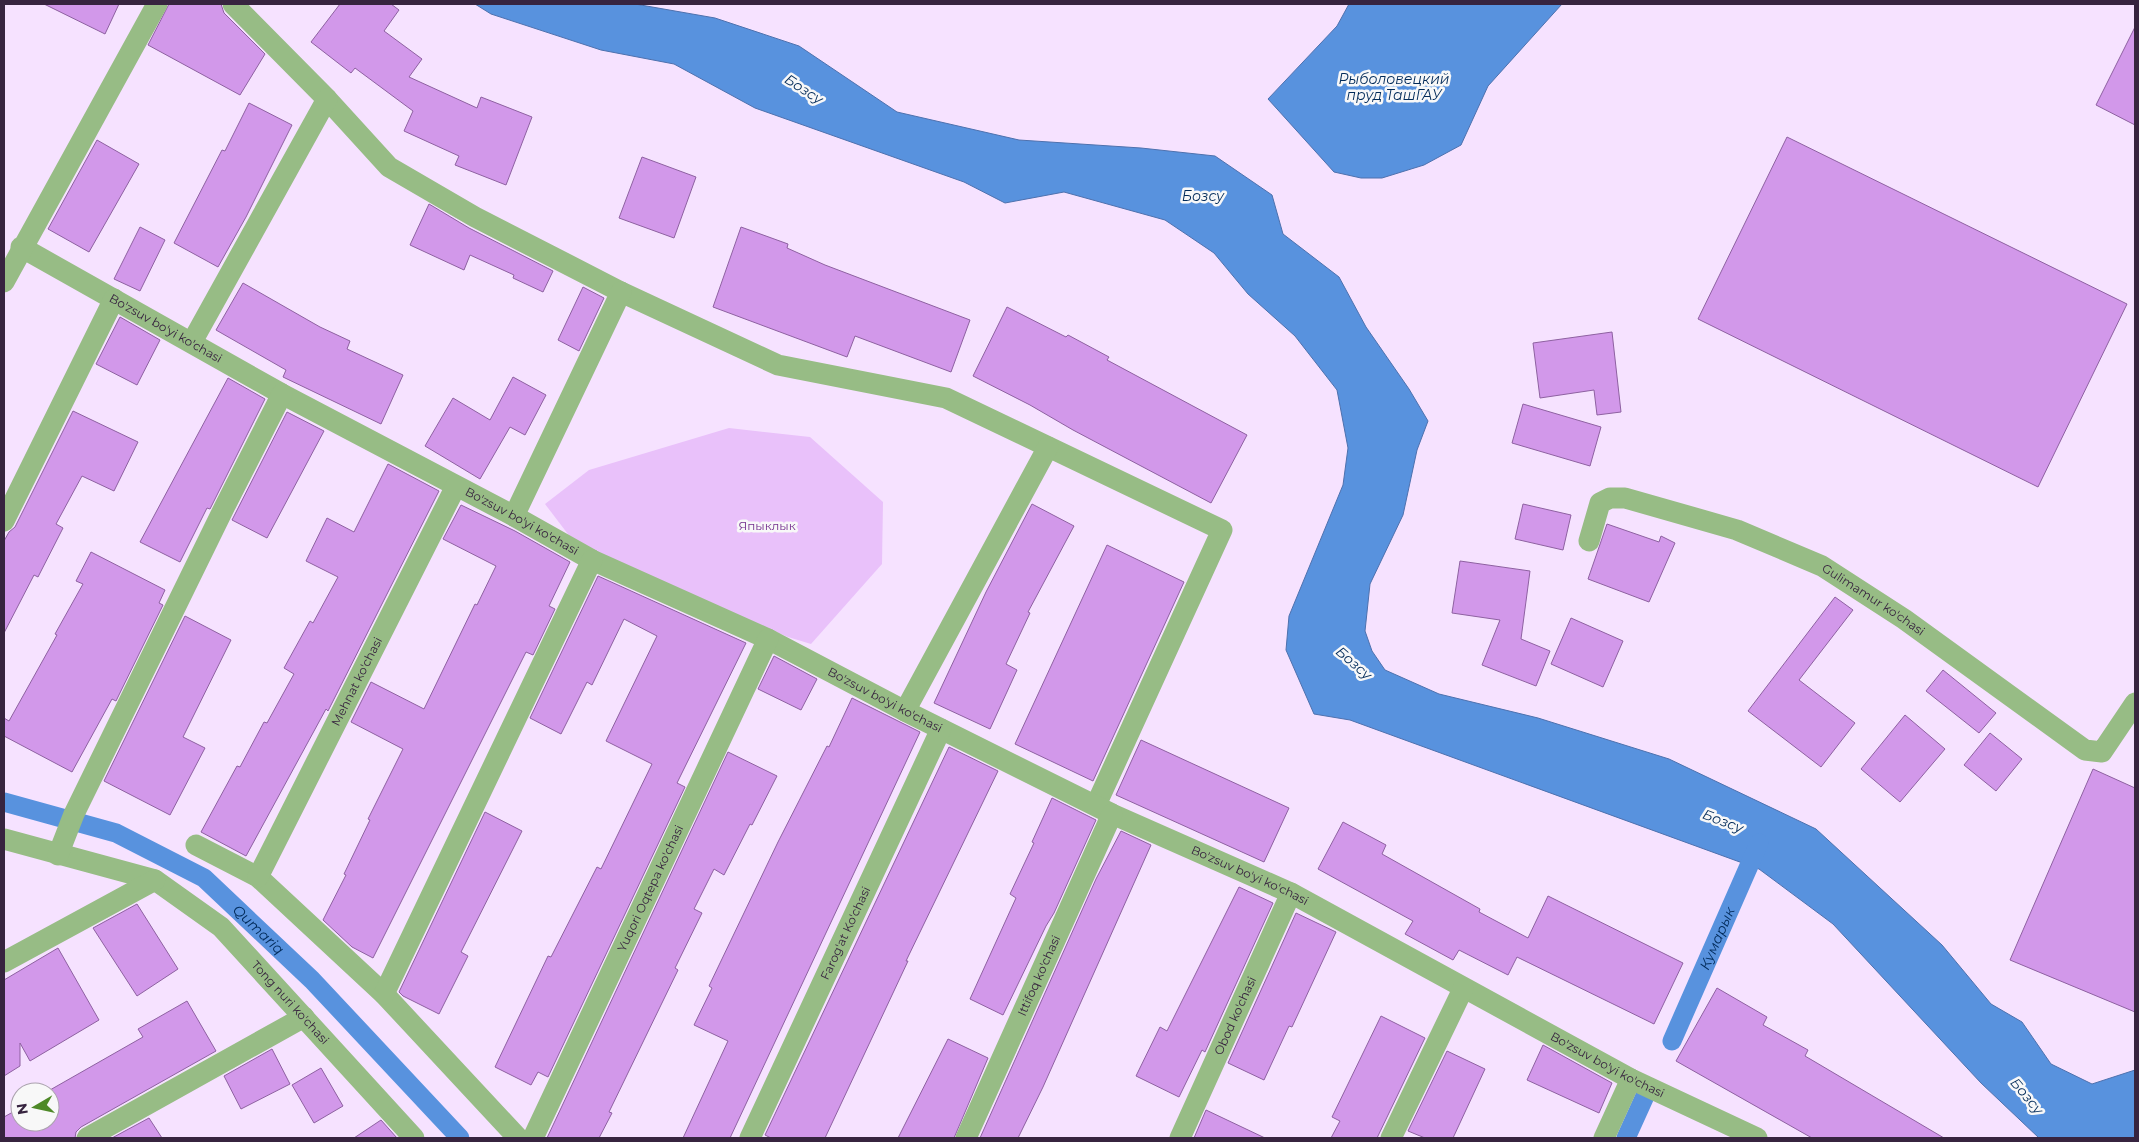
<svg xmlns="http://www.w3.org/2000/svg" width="2139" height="1142" font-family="Montserrat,sans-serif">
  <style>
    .green { fill: #e9c1fa }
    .water { fill: #5892de; stroke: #4e71ae }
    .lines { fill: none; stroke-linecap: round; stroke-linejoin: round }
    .canal { stroke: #5892de; stroke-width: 19 }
    .building { fill: #d298ea; stroke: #8e61a1 }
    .minor { stroke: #97bc85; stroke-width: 21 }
    .labels { text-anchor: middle; stroke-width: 5; stroke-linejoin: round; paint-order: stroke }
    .street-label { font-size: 12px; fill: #37243f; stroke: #f8f8f8 }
    .park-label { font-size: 12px; fill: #722d8c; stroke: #f8f8f8 }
    .water-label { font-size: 14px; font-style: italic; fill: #002a59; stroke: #f8f8f8 }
  </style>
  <rect width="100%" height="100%" fill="#f6e2ff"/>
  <!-- green -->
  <path class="green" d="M729 428 810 437 883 502 882 564 811 644 788 637 577 546 545 504 589 470Z"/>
  <!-- water -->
  <path class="water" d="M475 4H635L715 18 799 46 897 112 1019 140 1141 148 1215 156 1272 195 1283 234 1339 277 1366 327 1409 389 1428 421 1417 450 1403 515 1370 584 1365 631 1372 651 1385 670 1439 694 1538 718 1669 759 1816 829 1942 945 1991 1004 2022 1022 2051 1064 2092 1084 2135 1070V1138H2039L1981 1083 1833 924 1759 869 1350 720 1314 714 1286 650 1289 616 1343 485 1348 448 1337 390 1295 336 1248 294 1214 253 1165 220 1064 192 1005 203 964 182 755 108 674 64 601 50 491 14Z
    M1349 4H1562L1488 86 1461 145 1424 165 1382 178H1361L1334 172 1268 99 1337 26Z"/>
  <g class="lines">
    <!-- canal -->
    <g class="canal">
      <path id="s1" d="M4 802 116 833 204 878 312 980 460 1138"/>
      <path id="s2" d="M1672 1041 1759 843"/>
      <path d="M1626 1138 1645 1096"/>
    </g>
  </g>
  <!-- building -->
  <path class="building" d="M44 4H119L105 34Z
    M169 4H221L224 13 265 54 240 95 148 45Z
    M340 4H391L399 10 384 31 422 59 409 77 477 108 481 97 532 117 506 185 455 165 459 156 404 131 413 111 355 68 351 73 311 42Z
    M2135 27V125L2096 105Z
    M249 103 292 125 246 217 218 267 174 243 222 150 225 151Z
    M1787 137 2127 304 2038 487 1698 319Z
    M97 140 139 164 89 252 48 229Z
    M642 157 696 177 674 238 619 218Z
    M429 204 469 228 553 271 543 292 513 278 514 275 470 255 464 270 410 245Z
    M140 227 165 240 140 291 114 279Z
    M741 227 788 244 787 248 825 265 970 320 951 372 855 336 847 357 713 307Z
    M243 283 320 327 350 341 347 349 403 375 381 424 283 377 286 370 216 330Z
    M583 287 604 298 579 351 558 340Z
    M1007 307 1066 337 1068 335 1109 357 1107 360 1247 435 1211 503 1073 430 1030 405 973 376Z
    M120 317 160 340 137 385 96 364Z
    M1612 332 1621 412 1597 415 1594 390 1540 398 1533 343Z
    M513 377 546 395 525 435 510 427 480 479 425 446 453 398 490 420Z
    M228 378 265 399 210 509 207 508 180 562 140 542Z
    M1523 404 1601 427 1590 466 1512 443Z
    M73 411 138 442 114 491 82 476 56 524 63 528 38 577 34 575 4 633V541L9 532 15 527Z
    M287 412 324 431 267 538 232 520Z
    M388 464 439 491 328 711 326 709 246 856 201 832 237 766 240 767 264 722 267 723 294 674 284 668 310 621 313 623 338 577 306 561 327 518 354 532Z
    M1032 504 1074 526 1028 612 1030 613 1006 664 1017 670 990 729 934 703 986 592Z
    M1523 504 1571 515 1563 550 1515 539Z
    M461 505 515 531 570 562 549 606 555 609 533 655 526 652 373 958 352 947 323 920 346 875 344 874 370 820 368 819 403 749 351 722 371 682 424 709 475 604 477 605 496 566 443 539Z
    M1607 524 1659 542 1661 536 1675 543 1649 602 1588 579Z
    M1107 545 1184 582 1093 781 1015 744Z
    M91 552 165 590 159 603 163 605 116 701 112 699 72 772 4 736V718L9 721 57 635 55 634 83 584 76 581Z
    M1460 561 1530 571 1521 639 1550 651 1536 686 1482 665 1500 620 1452 613Z
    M598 576 746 643 677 783 685 787 548 1077 538 1072 531 1085 495 1067 548 956 551 957 597 867 601 869 652 764 606 741 657 636 624 619 592 685 587 682 561 734 530 718Z
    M1835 597 1853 610 1799 680 1855 723 1821 767 1748 711Z
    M185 616 231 640 183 737 205 748 170 815 104 781Z
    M1571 618 1623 641 1603 687 1551 664Z
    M774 656 817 679 801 710 758 689Z
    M1943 670 1996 713 1979 733 1926 691Z
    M852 698 920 732 730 1138H683L728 1041 694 1025 712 988 709 986 778 842 827 746 829 747Z
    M1905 715 1945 749 1900 802 1861 769Z
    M1990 733 2022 759 1996 791 1964 765Z
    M1141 740 1289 808 1264 862 1116 795Z
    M949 747 998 771 906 961H908L825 1138H771L765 1135Z
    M728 752 777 776 752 825 750 824 724 875 714 869 694 909 702 913 675 968 678 970 609 1112 612 1113 599 1138H547Z
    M2093 769 2135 788V1012L2010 960Z
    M1052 798 1096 820 1054 913 1046 926 1003 1015 970 999 1016 898 1010 894 1034 843 1032 842Z
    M485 812 522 831 461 952 468 956 439 1014 403 996 399 992Z
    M1343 822 1386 845 1382 854 1480 909 1479 912 1528 938 1548 896 1683 963 1654 1024 1517 957 1508 975 1459 950 1453 960 1405 934 1413 921 1318 869Z
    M1121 831 1151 845 1043 1087 1018 1138H980L1096 879Z
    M1239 887 1273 903 1205 1052 1202 1050 1179 1097 1136 1076 1160 1027 1167 1031Z
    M137 904 178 969 137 996 93 928Z
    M1296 913 1336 932 1292 1027 1289 1026 1264 1080 1228 1063Z
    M58 948 99 1020 30 1061 20 1043V1066L4 1076V980Z
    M1717 988 1767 1017 1763 1025 1808 1050 1805 1056 1944 1138H1812L1676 1061Z
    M187 1001 216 1051 81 1127 76 1132 75 1138H4V1117L20 1108V1122H50V1090L143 1037 138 1029Z
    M1381 1016 1425 1038 1424 1040 1377 1138H1331L1340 1121 1332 1117Z
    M948 1039 988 1058 954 1138H898Z
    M1543 1045 1612 1083 1599 1113 1527 1080Z
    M272 1049 290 1084 241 1109 224 1076Z
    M1447 1051 1485 1069 1453 1138H1425L1408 1131Z
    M321 1068 343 1106 314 1123 292 1085Z
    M1206 1110 1265 1138H1194Z
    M149 1118 162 1138H112Z
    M381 1120 397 1138H354Z"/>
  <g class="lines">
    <!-- minor -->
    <g class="minor">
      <path d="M233 4 327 99 389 167 475 217 621 292 778 365 946 398 1222 530 1096 805"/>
      <path id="s3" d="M21 247 282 394 514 516 592 560 768 639 905 711 1112 814 1291 893 1631 1079 1757 1138"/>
      <path d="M4 282 157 4"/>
      <path d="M192 342 327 99"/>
      <path d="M514 516 621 292"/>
      <path d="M4 521 114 299"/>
      <path id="s4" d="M1589 541 1600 503 1610 498H1625L1737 530 1822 566 1904 619 2085 750 2102 752 2135 703"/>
      <path d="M905 711 1048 447"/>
      <path id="s5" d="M4 839 155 880 221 927 414 1138"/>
      <path d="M196 845 258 877 384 994 518 1138"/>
      <path d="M58 855 74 814 225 506 282 394"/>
      <path id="s6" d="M258 877 456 486"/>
      <path d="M4 962 155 880"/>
      <path d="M384 994 592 560"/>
      <path d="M87 1138 304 1017"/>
      <path id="s7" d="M533 1138 768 639"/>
      <path id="s8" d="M750 1138 941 729"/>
      <path id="s9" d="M966 1138 1112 814"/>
      <path id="s10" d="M1180 1138 1291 893"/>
      <path d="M1391 1138 1463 989"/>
      <path d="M1604 1138 1631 1079"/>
    </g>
  </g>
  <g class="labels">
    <!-- street labels -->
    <g class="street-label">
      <text dy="4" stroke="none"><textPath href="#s3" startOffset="166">Bo'zsuv bo'yi ko'chasi</textPath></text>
      <text dy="4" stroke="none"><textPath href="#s3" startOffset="571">Bo'zsuv bo'yi ko'chasi</textPath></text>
      <text dy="4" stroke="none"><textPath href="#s4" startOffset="336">Gulimamur ko'chasi</textPath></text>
      <text dy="4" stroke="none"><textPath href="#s6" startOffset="219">Mehnat ko'chasi</textPath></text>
      <text dy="4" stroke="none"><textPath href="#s3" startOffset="976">Bo'zsuv bo'yi ko'chasi</textPath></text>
      <text dy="4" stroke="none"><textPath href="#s3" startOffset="1381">Bo'zsuv bo'yi ko'chasi</textPath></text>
      <text dy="4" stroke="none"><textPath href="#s7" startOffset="276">Yuqori Oqtepa ko'chasi</textPath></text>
      <text dy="4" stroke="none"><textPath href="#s8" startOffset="226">Farog'at Ko'chasi</textPath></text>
      <text dy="4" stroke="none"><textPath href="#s9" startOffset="178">Ittifoq ko'chasi</textPath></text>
      <text dy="4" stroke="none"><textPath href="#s5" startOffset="340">Tong nuri ko'chasi</textPath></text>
      <text dy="4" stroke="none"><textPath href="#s10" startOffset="134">Obod ko'chasi</textPath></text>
      <text dy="4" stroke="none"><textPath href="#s3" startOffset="1786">Bo'zsuv bo'yi ko'chasi</textPath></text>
    </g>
    <!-- park labels -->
    <g class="park-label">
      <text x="767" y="530">Япыклык</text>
    </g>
    <!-- water labels -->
    <g class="water-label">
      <text x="1394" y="84">Рыболовецкий<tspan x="1394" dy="16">пруд ТашГАУ</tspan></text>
      <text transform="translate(804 89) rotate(33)" y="5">Бозсу</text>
      <text x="1203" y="201">Бозсу</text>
      <text transform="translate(1354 663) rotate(41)" y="5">Бозсу</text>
      <text transform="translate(1723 821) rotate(21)" y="5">Бозсу</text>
      <text dy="5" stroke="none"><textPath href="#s1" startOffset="290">Qumariq</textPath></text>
      <text dy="5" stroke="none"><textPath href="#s2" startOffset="112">Кумарык</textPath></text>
      <text transform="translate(2027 1096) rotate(50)" y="5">Бозсу</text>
    </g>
  </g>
  <!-- border -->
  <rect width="2139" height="1142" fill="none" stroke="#37243f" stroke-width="10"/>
  <!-- north arrow -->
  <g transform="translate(35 1107) rotate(261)"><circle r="24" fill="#f8f8f8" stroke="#aba3ae"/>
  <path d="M0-4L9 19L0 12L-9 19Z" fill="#4e8927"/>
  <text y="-8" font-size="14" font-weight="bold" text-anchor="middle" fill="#37243f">N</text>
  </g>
</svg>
